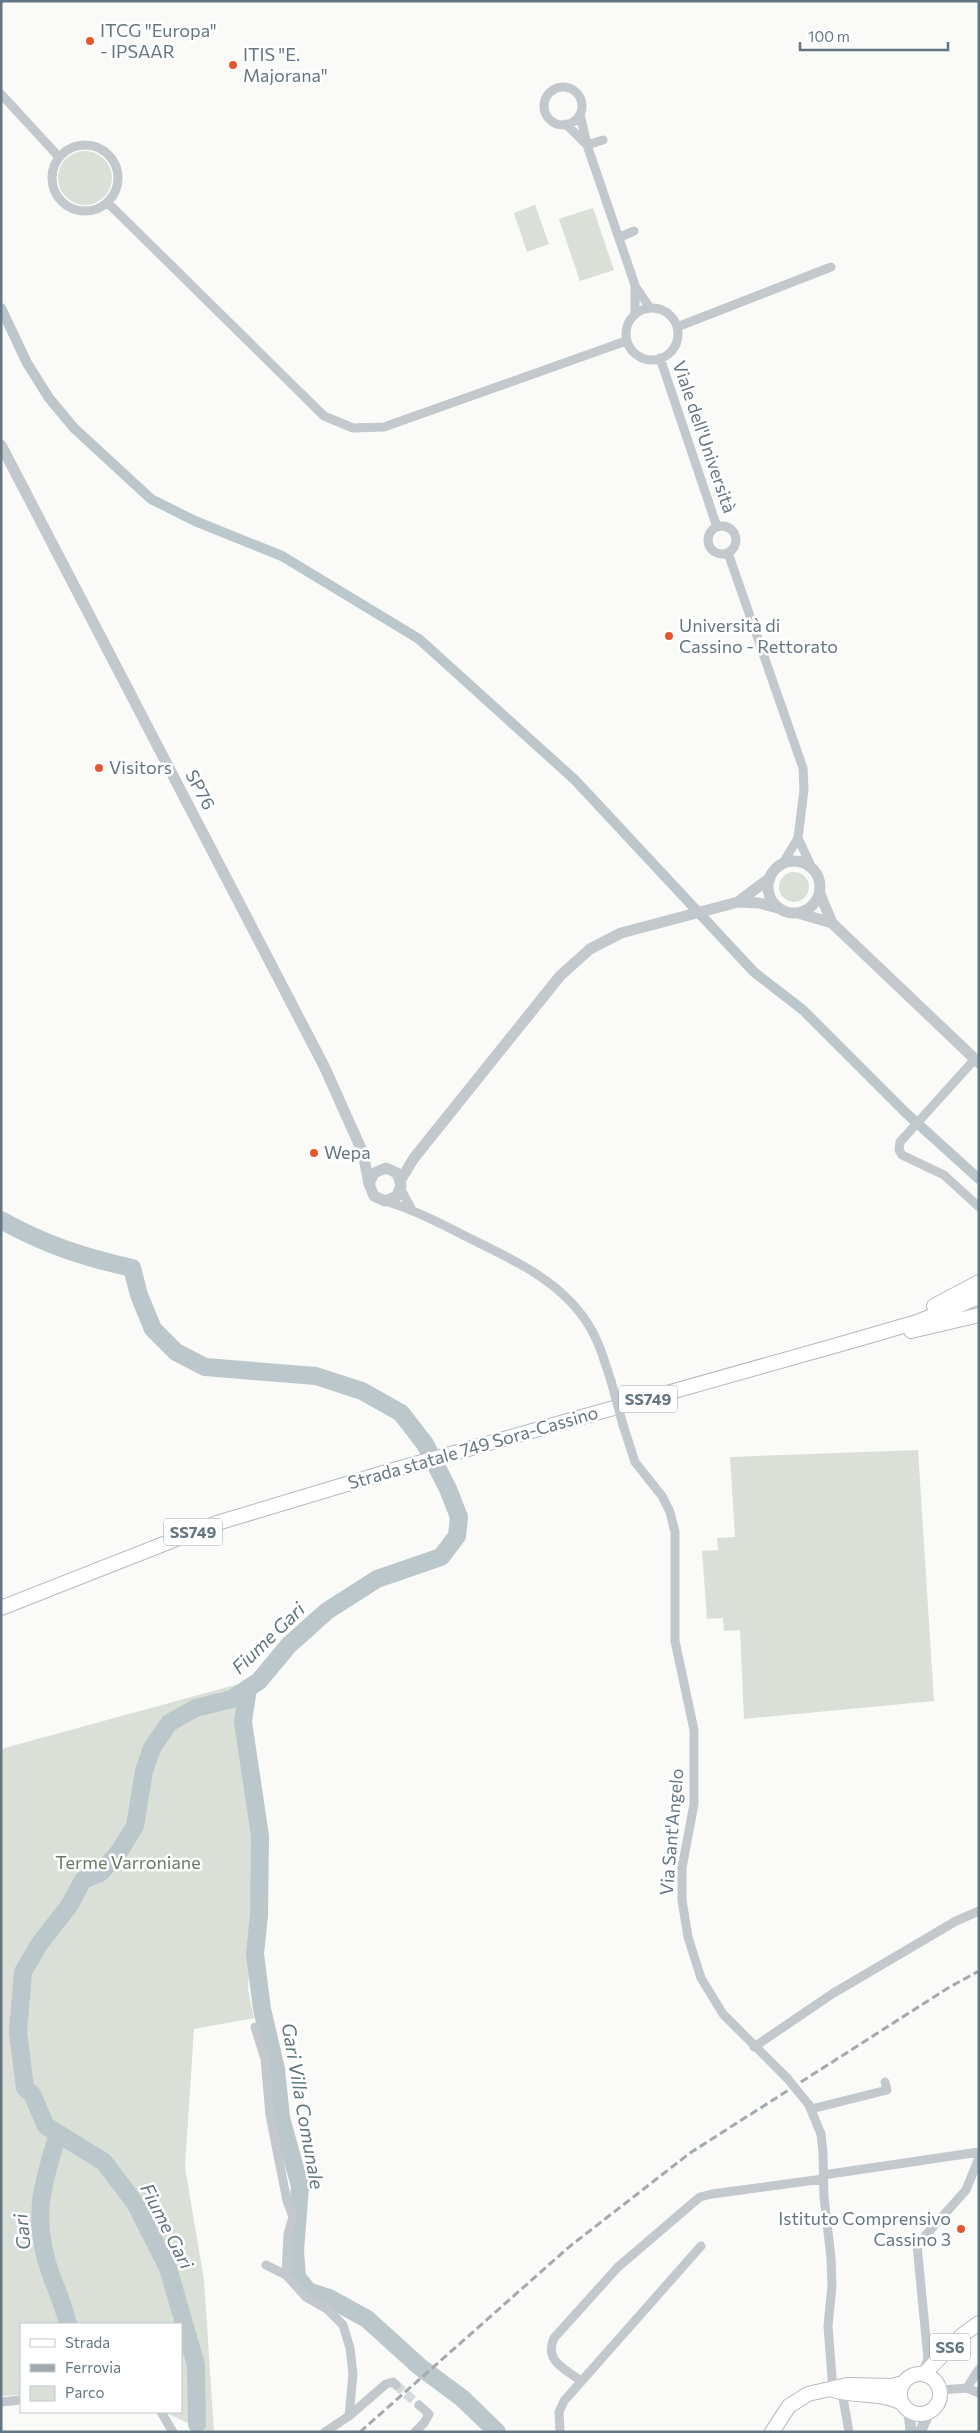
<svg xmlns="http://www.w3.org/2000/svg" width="980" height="2433" font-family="Commissioner,sans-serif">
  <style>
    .green { fill: #dadfd7 }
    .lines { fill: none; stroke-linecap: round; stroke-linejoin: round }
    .canal { stroke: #bbc7cb; stroke-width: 10 }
    .river { stroke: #bbc7cb; stroke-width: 18 }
    .minor-tunnel { stroke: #d5d9db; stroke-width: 9; stroke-dasharray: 9 4.5; stroke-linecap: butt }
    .primary-casing { stroke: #b5babe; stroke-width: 16 }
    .trunk-casing { stroke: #b4b9bd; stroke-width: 16 }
    .minor { stroke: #c3c8cc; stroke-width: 9 }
    .tertiary { stroke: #c3c8cc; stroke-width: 11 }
    .primary { stroke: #fff; stroke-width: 14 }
    .trunk { stroke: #fff; stroke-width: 14 }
    .rail { stroke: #a2aab0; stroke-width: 3; stroke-dasharray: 8 4; stroke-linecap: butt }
    .minor-bridge { stroke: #c3c8cc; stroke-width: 9 }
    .poi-dot { fill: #e4572e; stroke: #fff; stroke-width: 2 }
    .labels { text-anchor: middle; stroke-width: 5; stroke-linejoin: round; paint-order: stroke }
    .shield { fill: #fff; stroke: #939fa8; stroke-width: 1 }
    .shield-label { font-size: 16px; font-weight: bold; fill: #657683 }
    .poi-label { font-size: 18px; fill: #657683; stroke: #fff; text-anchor: start }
    .street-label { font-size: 18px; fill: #657683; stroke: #fff }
    .park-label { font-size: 18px; fill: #687a64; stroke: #fff }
    .water-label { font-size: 19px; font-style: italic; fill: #60757c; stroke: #fff }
  </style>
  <rect width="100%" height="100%" fill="#fafaf8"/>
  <!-- green -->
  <path class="green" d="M58 178a27 27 0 1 1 54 0a27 27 0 1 1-54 0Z
    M535 205 549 244 527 252 514 213Z
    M593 208 614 270 580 281 559 219Z
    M779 887a15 15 0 1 1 30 0a15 15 0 1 1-30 0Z
    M918 1450 934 1701 744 1719 740 1630 724 1631 723 1618 707 1619 702 1551 718 1550 717 1538 735 1537 730 1457Z
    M246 1682 242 1755 256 1836 248 1990 254 2018 194 2029 185 2167 204 2280 214 2432H208L164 2412H181V2324H21V2395L1 2396V1749Z"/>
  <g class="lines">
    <!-- canal -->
    <path class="canal" d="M1 308 27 363 49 398 74 428 151 499 195 521 282 556 419 639 575 780 754 972 803 1010 906 1113 979 1179"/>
    <!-- river -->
    <path class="river" d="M1 1220C46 1245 83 1257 132 1268L139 1295 153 1329 176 1352 205 1367 316 1376 362 1391 401 1413 425 1444 448 1489 459 1517 457 1536 441 1557 377 1579 327 1611 289 1645 259 1681 232 1699 196 1708 169 1723 152 1748 144 1771 135 1826 119 1852 100 1873 83 1880 69 1906 40 1943 23 1972 18 2032 25 2088 32 2094 46 2126 104 2162 135 2203 168 2268 196 2365 197 2424
      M248 1688 243 1722 260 1836 259 1915 255 1954 262 2009 276 2069 281 2118 300 2186 295 2251 297 2277 308 2291 329 2298 367 2319 420 2367 462 2398 497 2432
      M58 2134C44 2180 33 2210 46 2259 52 2281 63 2302 68 2324"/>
    <!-- minor-tunnel -->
    <path class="minor-tunnel" d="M396 2385 419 2405"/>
    <!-- primary casing -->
    <g class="primary-casing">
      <path id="primary" d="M900 2394a20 20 0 1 1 40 0a20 20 0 1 1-40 0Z
        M924 2374 961 2336 979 2323
        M833 2390C855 2397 881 2392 902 2403
        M772 2432 789 2406 808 2394 847 2385 892 2386 903 2383"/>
    </g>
    <!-- trunk casing -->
    <g class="trunk-casing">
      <path id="trunk" d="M934 1306 979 1282
        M911 1331 979 1315
        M1 1608 217 1523 390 1471 848 1342 917 1322 979 1297"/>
    </g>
    <!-- minor -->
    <path class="minor" d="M544 106a19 19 0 1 1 38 0a19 19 0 1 1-38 0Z
      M1 94 59 157
      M580 114 587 145 635 285V313
      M566 124 585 143
      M52 178a33 33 0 1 1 66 0a33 33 0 1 1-66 0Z
      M587 145 603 140
      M108 203 324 416 353 428 384 427 626 341
      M620 237 634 231
      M635 286 650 308
      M626 334a26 26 0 1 1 52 0a26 26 0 1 1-52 0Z
      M677 327 831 267
      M660 358 717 527
      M708 540a14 14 0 1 1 28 0a14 14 0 1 1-28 0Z
      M728 553 803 768 804 790 798 838 783 863
      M798 838 811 866
      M975 1059 900 1142 899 1150 902 1155 944 1175 979 1207
      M400 1188 412 1210
      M385 1201C415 1210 442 1224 469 1238 512 1259 559 1280 586 1321 599 1340 604 1360 611 1381
      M623 1425 635 1462 662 1496 670 1512 675 1532V1641L694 1730V1804L682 1868V1900L688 1937 701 1978 723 2014 787 2078
      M255 2027 265 2059 270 2115 287 2201 293 2217 288 2234 286 2275
      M754 2047 832 1994 956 1921 979 1911
      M809 2105 821 2134 823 2153 824 2197 831 2258 832 2286 828 2326 833 2390 843 2398 849 2432
      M811 2109 887 2090 885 2082
      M823 2175 979 2152
      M266 2265 286 2275 306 2297 327 2309 343 2325 350 2348 353 2374 349 2416
      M923 2371 928 2359 917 2245 966 2190 979 2158
      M581 2381C564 2368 544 2361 554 2338L618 2267 694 2202 700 2197 712 2194 823 2179
      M967 2388 979 2369
      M941 2390 967 2388 979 2393
      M1 2402 21 2400
      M161 2412 173 2432
      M325 2432 349 2416 386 2384 393 2382 396 2385
      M415 2432 424 2423 429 2414 419 2405
      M560 2432 559 2412 564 2401 701 2246"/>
    <!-- tertiary -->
    <path class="tertiary" d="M1 445 324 1066 363 1153 369 1184 374 1196 385 1201 397 1196 401 1185 397 1173 386 1168 374 1173 369 1184
      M768 887a26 26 0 1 1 52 0a26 26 0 1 1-52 0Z
      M820 894 832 923 979 1063
      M738 902 770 878
      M798 913 832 923
      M400 1181 414 1158 560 976 590 949 621 933 738 902 759 903 778 908
      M909 2411 911 2432
      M920 2432 929 2413"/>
    <!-- primary -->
    <use href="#primary" class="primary"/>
    <!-- trunk -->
    <use href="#trunk" class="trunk"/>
    <!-- rail -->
    <path class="rail" d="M360 2432 569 2247 690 2153 948 1988 979 1971"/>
    <!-- minor-bridge -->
    <path class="minor-bridge" d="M611 1381 623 1425
      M787 2078 809 2105"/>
  </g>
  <!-- markers -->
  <g class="poi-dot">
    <circle cx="90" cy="41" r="5"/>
    <circle cx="233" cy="65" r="5"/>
    <circle cx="669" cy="636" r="5"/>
    <circle cx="99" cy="768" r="5"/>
    <circle cx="314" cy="1153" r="5"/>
    <circle cx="961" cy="2229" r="5"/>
  </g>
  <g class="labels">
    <!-- shield labels -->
    <g class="shield">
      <rect x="619" y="1385.5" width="58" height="27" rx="4"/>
      <rect x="164" y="1518.5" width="58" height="27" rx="4"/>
      <rect x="930" y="2333.5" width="40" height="27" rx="4"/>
    </g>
    <g class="shield-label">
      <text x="648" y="1405">SS749</text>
      <text x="193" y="1538">SS749</text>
      <text x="950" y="2353">SS6</text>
    </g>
    <!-- poi labels -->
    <g class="poi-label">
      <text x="100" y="37">ITCG "Europa"<tspan x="100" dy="21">- IPSAAR</tspan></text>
      <text x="243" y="61">ITIS "E.<tspan x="243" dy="21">Majorana"</tspan></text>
      <text x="679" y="632">Università di<tspan x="679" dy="21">Cassino - Rettorato</tspan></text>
      <text x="109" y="774">Visitors</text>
      <text x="324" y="1159">Wepa</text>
      <text x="951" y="2225" text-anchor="end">Istituto Comprensivo<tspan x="951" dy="21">Cassino 3</tspan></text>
    </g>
    <!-- street labels -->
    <g class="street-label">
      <text transform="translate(704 437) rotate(71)" y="6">Viale dell'Università</text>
      <text transform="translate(200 790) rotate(62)" y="6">SP76</text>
      <text transform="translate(473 1448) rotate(-16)" y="6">Strada statale 749 Sora-Cassino</text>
      <text transform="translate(672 1832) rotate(-85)" y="6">Via Sant'Angelo</text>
    </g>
    <!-- park labels -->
    <g class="park-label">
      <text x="128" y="1869">Terme Varroniane</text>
    </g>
    <!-- water labels -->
    <g class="water-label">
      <text transform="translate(268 1638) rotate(-44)" y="7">Fiume Gari</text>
      <text transform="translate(303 2106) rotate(80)" y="7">Gari Villa Comunale</text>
      <text transform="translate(167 2226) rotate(63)" y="7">Fiume Gari</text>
      <text transform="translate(22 2232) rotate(-96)" y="7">Gari</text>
    </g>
  </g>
  <!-- border -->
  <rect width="980" height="2433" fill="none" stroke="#657683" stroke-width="5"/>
  <!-- legend -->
  <rect x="20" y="2323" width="162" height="90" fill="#ffffff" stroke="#c1c8cd"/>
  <rect x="30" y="2339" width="25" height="8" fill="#ffffff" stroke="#c1c8cd"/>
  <text x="65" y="2348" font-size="15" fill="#657683">Strada</text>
  <rect x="30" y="2364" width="25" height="8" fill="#a2aab0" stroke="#c1c8cd"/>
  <text x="65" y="2373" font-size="15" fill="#657683">Ferrovia</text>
  <rect x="30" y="2386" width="25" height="15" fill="#dadfd7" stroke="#c1c8cd"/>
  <text x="65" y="2398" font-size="15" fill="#657683">Parco</text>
  <!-- scale -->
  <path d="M800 42v8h148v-8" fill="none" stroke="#657683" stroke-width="2.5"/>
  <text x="808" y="42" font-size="15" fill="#657683" stroke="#ffffff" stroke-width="4" paint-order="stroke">100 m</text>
</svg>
